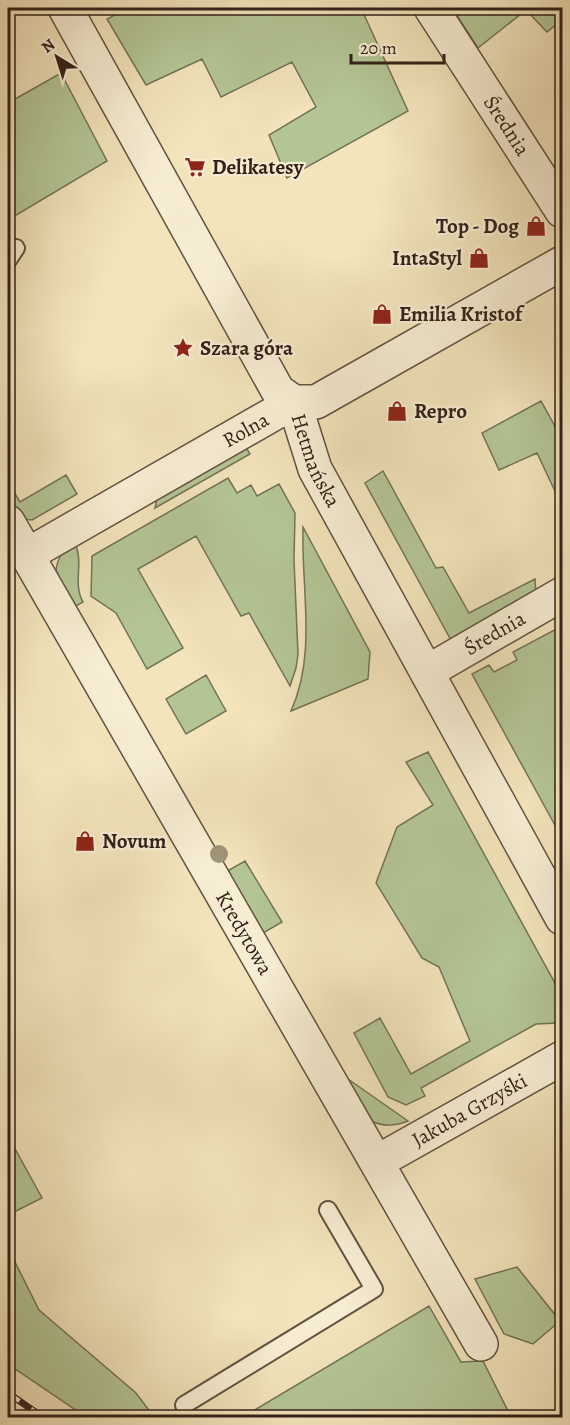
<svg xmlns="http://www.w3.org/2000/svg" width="570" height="1425" font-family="Alegreya,serif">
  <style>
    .green { fill: #b4c595; stroke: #737358; stroke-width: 1.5 }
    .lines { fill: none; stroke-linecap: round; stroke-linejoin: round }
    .service-casing { stroke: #625242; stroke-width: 20 }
    .minor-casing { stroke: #625242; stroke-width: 36 }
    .tertiary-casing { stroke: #625242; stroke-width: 36 }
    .service { stroke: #f7edd3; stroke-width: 16 }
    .minor { stroke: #f7edd3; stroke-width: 33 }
    .tertiary { stroke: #f7edd3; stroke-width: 33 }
    .rail-casing { stroke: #32211a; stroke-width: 7 }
    .rail { stroke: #f7edd3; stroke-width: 4.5; stroke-dasharray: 14; stroke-linecap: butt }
    .tree { fill: #9e9477 }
    .labels { text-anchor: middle; stroke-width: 4.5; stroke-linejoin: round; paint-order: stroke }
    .street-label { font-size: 21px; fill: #32211a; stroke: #f7edd3 }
    .poi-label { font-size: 21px; font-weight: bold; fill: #32211a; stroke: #f7edd3; text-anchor: start }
  </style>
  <rect width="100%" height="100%" fill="#f3e4bb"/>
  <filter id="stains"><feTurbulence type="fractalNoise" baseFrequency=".00333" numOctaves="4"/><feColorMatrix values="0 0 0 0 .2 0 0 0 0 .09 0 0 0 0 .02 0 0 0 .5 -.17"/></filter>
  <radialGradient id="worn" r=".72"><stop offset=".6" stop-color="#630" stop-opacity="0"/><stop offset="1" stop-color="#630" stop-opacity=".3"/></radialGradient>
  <!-- green -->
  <path class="green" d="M128 8H361L408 111 287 178 269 135 316 107 292 62 221 97 202 59 146 85 107 19Z
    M452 8H562V20L547 32 526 10 478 48Z
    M61 73 107 161 8 220V103Z
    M541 401 562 439V506L537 453 499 470 482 433Z
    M244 444 250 454 155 508 158 493Z
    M383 471 436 568 443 567 469 613 535 579 536 594 452 642 365 483Z
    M66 475 77 494 32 520C15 520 8 497 8 482L20 502Z
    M228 478 237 493 251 485 257 496 279 484 295 513 294 560 298 654 296 668 290 686 249 613 241 616 196 536 138 569 183 648 147 669 116 613 91 596 92 556Z
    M303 527 370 652 368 679 291 711C317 654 301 588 303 527Z
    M74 541C85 561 72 583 83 602L71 609 56 577C55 560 62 552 74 541Z
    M562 626V838L472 674 489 665 494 672 517 660 513 652Z
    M206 675 226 711 186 734 166 699Z
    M428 752 562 996V1020L558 1023 536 1024 421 1088 425 1096 406 1105 388 1097 354 1033 380 1018 411 1074 470 1041 439 967 422 958 376 883 397 827 433 805 406 762Z
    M245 861 282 922 258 936 222 874Z
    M328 1065 408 1121C395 1126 384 1127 371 1121Z
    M8 1136 42 1198 8 1215Z
    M8 1248 39 1310 136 1393 154 1417H86L8 1364Z
    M517 1267 560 1321 533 1344 504 1334 475 1279Z
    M429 1306 461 1362 483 1361 511 1417H243Z"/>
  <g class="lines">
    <!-- service casing -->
    <g class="service-casing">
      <path id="service" d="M8 260 16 248
        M184 1405 374 1289 328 1210"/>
    </g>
    <!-- minor casing -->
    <g class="minor-casing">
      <g id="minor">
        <path id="s1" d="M431 8 562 211"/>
        <path id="s2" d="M8 522 481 1344"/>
        <path id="s3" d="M27 555 294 402 315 469 562 918"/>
        <path id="s4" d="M427 672 562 594"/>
        <path id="s5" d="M377 1162 562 1058"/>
      </g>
    </g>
    <!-- tertiary casing -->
    <g class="tertiary-casing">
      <path id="tertiary" d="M65 8 278 391 294 402H316L562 263"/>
    </g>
    <!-- service -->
    <use href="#service" class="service"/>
    <!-- minor -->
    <use href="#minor" class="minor"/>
    <!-- tertiary -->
    <use href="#tertiary" class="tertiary"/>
    <!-- rail casing -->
    <g class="rail-casing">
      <path id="rail" d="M8 1393 44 1418"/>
    </g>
    <!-- rail -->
    <use href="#rail" class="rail"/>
  </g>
  <!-- trees -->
  <circle class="tree" cx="219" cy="854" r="9"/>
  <!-- icons -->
  <defs>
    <g id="supermarket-bare" transform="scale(1.62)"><path d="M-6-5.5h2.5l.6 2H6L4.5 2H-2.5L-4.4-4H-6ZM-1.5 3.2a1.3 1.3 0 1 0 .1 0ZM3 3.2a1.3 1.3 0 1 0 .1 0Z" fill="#8f2418" stroke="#f7edd3" stroke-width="2.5" paint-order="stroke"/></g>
    <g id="shop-bare" transform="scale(1.62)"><path d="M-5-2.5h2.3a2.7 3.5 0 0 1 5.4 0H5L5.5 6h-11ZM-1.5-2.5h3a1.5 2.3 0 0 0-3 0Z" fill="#8f2418" stroke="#f7edd3" stroke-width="2.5" paint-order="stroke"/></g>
    <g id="sight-bare" transform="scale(1.62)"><path d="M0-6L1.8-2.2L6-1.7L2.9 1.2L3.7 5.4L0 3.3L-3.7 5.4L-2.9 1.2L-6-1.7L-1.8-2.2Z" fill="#8f2418" stroke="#f7edd3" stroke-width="2.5" paint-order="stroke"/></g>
  </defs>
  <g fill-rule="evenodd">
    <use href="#supermarket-bare" x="195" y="167"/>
    <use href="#shop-bare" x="536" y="226"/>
    <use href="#shop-bare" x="479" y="258"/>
    <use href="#shop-bare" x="382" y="314"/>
    <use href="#sight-bare" x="183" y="348"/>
    <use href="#shop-bare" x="397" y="411"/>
    <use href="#shop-bare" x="85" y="841"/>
  </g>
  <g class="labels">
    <!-- street labels -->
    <g class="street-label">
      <text dy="7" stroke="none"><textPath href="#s1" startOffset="140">Średnia</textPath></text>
      <text dy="7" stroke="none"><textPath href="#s3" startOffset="252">Rolna</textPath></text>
      <text dy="7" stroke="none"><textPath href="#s3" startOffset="370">Hetmańska</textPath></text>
      <text dy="7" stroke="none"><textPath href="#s4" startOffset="78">Średnia</textPath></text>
      <text dy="7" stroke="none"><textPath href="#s2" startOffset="474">Kredytowa</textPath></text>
      <text dy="7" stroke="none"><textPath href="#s5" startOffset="106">Jakuba Grzyśki</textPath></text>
    </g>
    <!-- poi labels -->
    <g class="poi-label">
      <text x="212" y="174">Delikatesy</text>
      <text x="519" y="233" text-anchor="end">Top - Dog</text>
      <text x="462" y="265" text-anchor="end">IntaStyl</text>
      <text x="399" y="321">Emilia Kristof</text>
      <text x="200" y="355">Szara góra</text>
      <text x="414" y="418">Repro</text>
      <text x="102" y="848">Novum</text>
    </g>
  </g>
  <!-- margin -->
  <rect width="570" height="1425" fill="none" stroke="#f3e4bb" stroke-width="30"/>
  <rect x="9" y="9" width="552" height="1407" fill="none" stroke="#32211a" stroke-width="3"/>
  <rect x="15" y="15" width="540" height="1395" fill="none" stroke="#32211a" stroke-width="1.5"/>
  <!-- north arrow -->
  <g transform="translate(57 57) rotate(322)" stroke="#f7edd3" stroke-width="4.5" paint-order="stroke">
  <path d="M0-4.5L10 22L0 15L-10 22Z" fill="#32211a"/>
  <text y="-9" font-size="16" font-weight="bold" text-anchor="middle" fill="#32211a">N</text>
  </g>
  <!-- scale -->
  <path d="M351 54v9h93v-9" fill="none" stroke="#32211a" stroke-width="3"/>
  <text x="360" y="54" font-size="18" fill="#32211a" stroke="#f7edd3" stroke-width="4.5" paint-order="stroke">20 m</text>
  <rect width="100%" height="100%" filter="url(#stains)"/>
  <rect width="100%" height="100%" fill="url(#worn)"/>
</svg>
